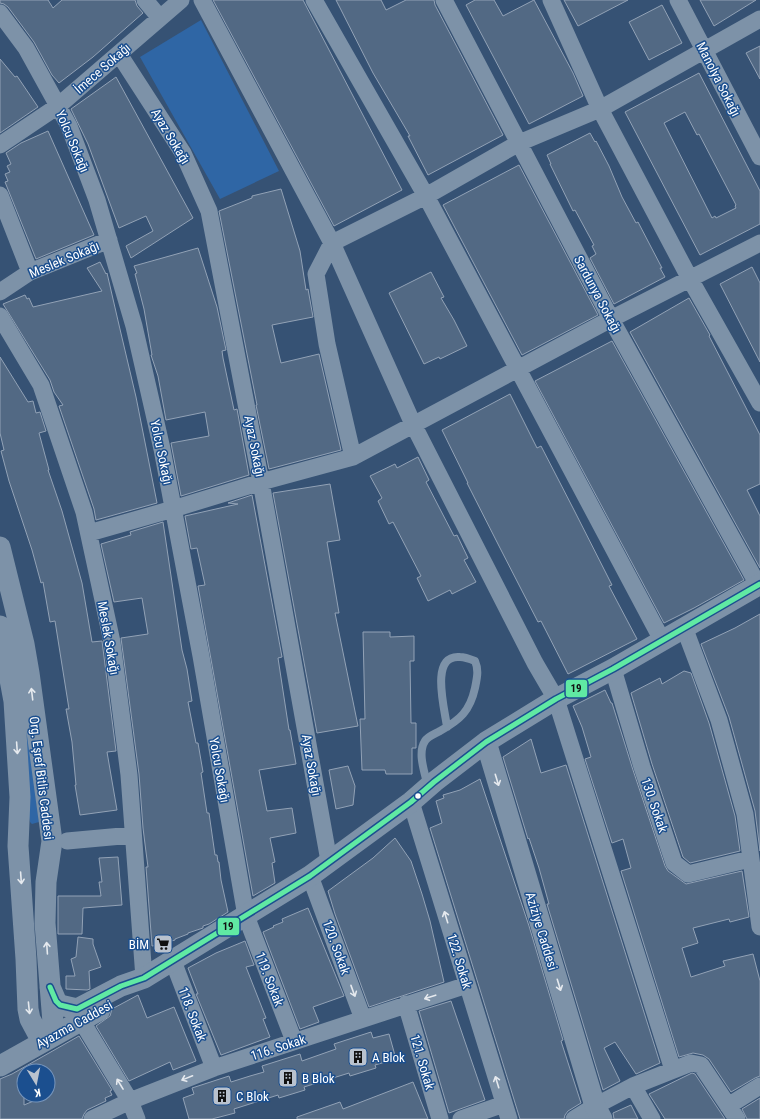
<svg xmlns="http://www.w3.org/2000/svg" width="760" height="1119" font-family="'Roboto Condensed',sans-serif">
  <style>
    .green { fill: #2f66a5 }
    .building { fill: #526984; stroke: #92a2b6; fill-rule: evenodd }
    .lines { fill: none; stroke-linecap: round; stroke-linejoin: round }
    .service { stroke: #7d92a8; stroke-width: 8 }
    .minor { stroke: #7d92a8; stroke-width: 17 }
    .tertiary { stroke: #7d92a8; stroke-width: 21 }
    .bus-1-casing { stroke: #1b4f8f; stroke-width: 8 }
    .bus-1 { stroke: #60e9a3; stroke-width: 5 }
    .oneway { stroke: #e5e9ee }
    .bus-dot { fill: #fff; stroke: #1b4f8f; stroke-width: 1.5 }
    .labels { text-anchor: middle; stroke-width: 3; stroke-linejoin: round; paint-order: stroke }
    .street-label { font-size: 13px; fill: #fff; stroke: #1b4f8f }
    .poi-label { font-size: 13px; fill: #fff; stroke: #1b4f8f; text-anchor: start }
    .line-badge { stroke: #1b4f8f; stroke-width: 1.5 }
    .pale-badge-label { font-size: 11px; text-anchor: middle; font-weight: bold; fill: #111 }
  </style>
  <rect width="100%" height="100%" fill="#365274"/>
  <!-- green -->
  <path class="green" d="M201 20 279 171 220 199 140 57Z
    M25 714 39 822 32 824 30 822 29 817Z"/>
  <!-- building -->
  <path class="building" d="M0 0H48L53 8 62 0H135L137 6 143 13 93 57 59 83 52 75 34 42 8 7 4 4 0 3Z
    M213 0H303L402 190 334 226Z
    M336 0H381L386 10 406 0H434L435 5 503 135 428 175 408 136H410L373 73Z
    M475 0H494L503 16 534 0 573 73 583 96 529 124 466 5Z
    M564 0H628L578 26Z
    M700 0H756L714 26Z
    M662 5 682 43 649 60 629 22Z
    M760 46V79L746 53Z
    M0 59 15 77 17 76 38 107 0 133Z
    M699 73 760 191V224L700 255 625 112ZM685 112 697 135 699 134 736 205 735 206 736 208 716 218 715 216 712 218 664 123Z
    M116 77 193 218 131 258 126 246 153 231 146 216 119 228 88 144 71 109Z
    M48 131 94 235 36 259 5 182 8 181 5 174 10 172 7 166 11 164 6 153 21 143Z
    M590 133 595 142 596 141 609 166 622 197 636 223 638 222 662 268H660L665 277 614 304 590 258 596 254 592 246 594 245 575 210 573 211 550 164H551L547 155Z
    M519 165 598 315 522 355 443 205Z
    M281 189 300 251 306 290 308 289 313 317 272 325 278 351 281 363 319 354 341 450 269 469 256 405H257L219 211 252 198V196Z
    M198 248 217 307 226 350 222 351 223 358 234 410 237 409 249 475 181 496 171 443 209 436 205 412 166 420 158 376 151 355H152L144 309 135 274 137 273 134 266Z
    M100 262 106 274 107 273 119 325 136 397 157 503 96 520 94 509 59 406 63 405 54 392 50 380 3 304 25 295 27 299 29 298 33 307 102 291 87 268Z
    M752 267 760 283V362L720 284Z
    M431 272 444 297 441 298 454 320 467 346 440 359 439 357 424 364 389 293Z
    M689 298 710 335 709 336 760 435V484L747 490 760 516V568L630 332Z
    M612 341 744 580 694 608 664 623 535 381Z
    M0 357 28 402 33 401 36 413 40 412 46 431 39 433 49 470H48L62 511 82 583 92 642 102 641 116 751 107 752 117 810 80 815 75 785H76L72 742 66 709H69L55 621 50 622 43 582 41 583 32 550 9 481 1 451 4 450 0 433Z
    M510 394 537 448 541 446 574 510 612 585 609 586 637 639 568 674 541 621 538 622 500 548 467 483H468L442 430Z
    M418 457 429 480 426 482 454 536 457 535 468 558 464 560 476 582 452 594 450 590 428 601 417 578 421 576 393 522 389 524 378 501 382 498 370 476 395 464 397 468Z
    M330 484 340 540 327 542 339 613H335L358 726 317 733 273 493Z
    M252 495 282 657 278 658 289 730H290L296 764 259 770 267 811 292 808 296 833 270 838 275 862 272 863 275 883 253 896 198 586 205 585 197 548 191 549 185 516 238 504 228 503Z
    M163 522 182 650 187 669 192 701 188 702 196 743H198L203 772 201 773 207 813H209L215 855H217L218 862H219L221 880 228 912 209 924 203 926V928L188 933V934L175 939V940L168 942 169 944 152 946 146 867H148L146 852 143 828 139 774 121 638 148 634 142 598 114 602 101 544 131 535 130 532Z
    M760 614V851L755 811 729 717 701 644 735 628Z
    M363 632H390V637L414 636V661H410L411 723H416V748H412V774H386L385 770H362L360 719H365Z
    M684 671 691 673 709 723 735 816 740 851 690 863 683 857 652 764 631 693 660 678 662 684Z
    M605 690 611 703H612L633 770 665 866 668 871 686 884 742 871 749 917 730 922 729 919 693 928 698 943 682 948 691 977 725 966 723 961 753 954 760 981V1076L755 1078 731 1092 709 1059 703 1055 693 1053 679 1057 621 871 631 868 623 839 612 843 585 759 591 757 582 727 573 706Z
    M531 739 541 773 566 765 660 1063 636 1074 615 1042 604 1048 620 1081 603 1090 547 904H549L539 868 529 838 528 839 503 757Z
    M348 766 355 786 353 805 336 809 329 770Z
    M480 779 529 926 563 1040 561 1041 581 1103 568 1111 565 1115 564 1119H520L430 828 442 823 436 801 444 798 443 795 460 790Z
    M395 838 411 861 422 894 430 921 444 982 369 1007 335 914 328 891 373 858Z
    M118 857 122 905 83 908 82 934H58V896H101L99 882H102L99 858Z
    M308 908 344 996 313 1007 319 1022 300 1029 263 932 274 927 273 926 283 922 282 919Z
    M78 937 93 939V944L101 967 89 971 90 989 87 990 66 989V976H75L71 959 76 957Z
    M245 941 254 965 246 967 266 1018 263 1019 270 1037 221 1055 196 994H198L188 968 216 953Z
    M138 995 147 1018 174 1007 196 1061 173 1070 170 1062 129 1081 96 1026 110 1016 112 1009Z
    M451 1001 485 1100 449 1113 419 1011Z
    M371 1032 373 1038 389 1034 396 1059 375 1065 376 1068 350 1076 349 1073 304 1087 305 1090 279 1098 278 1095 234 1109 235 1113 212 1119H189L183 1098 194 1094 192 1088 229 1076 231 1082 250 1076 264 1072 262 1066 300 1054 302 1061 336 1049 334 1044Z
    M79 1036 112 1090 110 1091 112 1095 105 1098 106 1101 87 1110 84 1114 82 1119H0V1079L12 1074ZM24 1071H48V1095L24 1105Z
    M692 1073 695 1074 725 1119H665L649 1094Z
    M413 1082 428 1119H297V1117L340 1102 343 1109Z
    M760 1098V1119H747L742 1109Z
    M631 1105 638 1119H614L613 1113Z"/>
  <g class="lines">
    <!-- service -->
    <path class="service" d="M428 787C425 773 417 753 425 741 428 736 435 734 440 731 460 720 470 711 475 688 477 678 479 670 475 661 470 659 465 657 460 657 429 654 445 710 447 727"/>
    <!-- minor -->
    <path class="minor" d="M145 0 160 18
      M202 0 332 243 413 424 535 663 556 699 673 1070
      M314 0 426 196 662 640
      M444 0 611 319 758 585
      M551 0 600 109 690 279 760 403
      M678 0 760 157
      M0 13 26 48 69 126 97 200 134 326 162 449 201 656 246 916 294 1041
      M119 54 183 153 209 211 261 482 329 861
      M0 145 58 106 181 0
      M0 195 30 272
      M0 292 30 272 109 240
      M0 316 41 385 84 512 112 642 129 775 144 978
      M353 457 327 344 316 274 332 243 426 196 519 143 600 109 760 19
      M89 533 173 509 261 482 353 457 611 319 760 243
      M684 627 719 720 745 814 760 927
      M613 669 642 767 674 863 688 874 750 859
      M411 802 509 1119
      M67 841 133 835
      M310 876 363 1019
      M173 961 214 1068
      M406 1004 440 1119
      M81 1020 130 1101 137 1119
      M633 1086 652 1119
      M728 1106 760 1086
      M92 1119 130 1101 214 1068 467 985
      M461 1119 504 1104
      M574 1119 595 1106 633 1086 691 1063 701 1065 737 1119"/>
    <!-- tertiary -->
    <path class="tertiary" d="M0 547 24 644 29 673 52 841 46 882 45 923 54 1035
      M0 626 14 701 20 797 18 846 26 959 28 1009 30 1019 38 1034 47 1039
      M486 742 595 1106 602 1119
      M50 987 56 1001 60 1005 77 1009 121 986 144 978 310 876 411 802 434 782 486 742 556 699 613 669 760 584
      M0 1066 100 1010"/>
    <!-- bus-1 casing -->
    <g class="bus-1-casing">
      <path id="bus-1" d="M50 987 56 1001 60 1005 77 1009 121 986 144 978 310 876 411 802 434 782 486 742 556 699 613 669 760 584"/>
    </g>
    <!-- bus-1 -->
    <use href="#bus-1" class="bus-1"/>
  </g>
  <!-- one-way arrows -->
  <defs><path id="oneway-shaft" d="M-6 0H5M1.5-3L5.5 0L1.5 3" fill="none" stroke-width="1.6" stroke-linecap="round" stroke-linejoin="round"/></defs>
  <g class="oneway">
    <use href="#oneway-shaft" transform="translate(32 694) rotate(-97)"/>
    <use href="#oneway-shaft" transform="translate(17 748) rotate(86)"/>
    <use href="#oneway-shaft" transform="translate(497 780) rotate(73)"/>
    <use href="#oneway-shaft" transform="translate(21 878) rotate(86)"/>
    <use href="#oneway-shaft" transform="translate(446 917) rotate(-107)"/>
    <use href="#oneway-shaft" transform="translate(47 948) rotate(-94)"/>
    <use href="#oneway-shaft" transform="translate(559 985) rotate(73)"/>
    <use href="#oneway-shaft" transform="translate(353 991) rotate(70)"/>
    <use href="#oneway-shaft" transform="translate(430 997) rotate(162)"/>
    <use href="#oneway-shaft" transform="translate(29 1008) rotate(84)"/>
    <use href="#oneway-shaft" transform="translate(187 1078) rotate(158)"/>
    <use href="#oneway-shaft" transform="translate(497 1082) rotate(-107)"/>
    <use href="#oneway-shaft" transform="translate(120 1084) rotate(-121)"/>
  </g>
  <!-- icons -->
  <defs>
    <g id="supermarket-square" transform="scale(1)"><rect x="-9" y="-9" width="18" height="18" rx="4" fill="#b9c2ce" stroke="#1b4f8f"/><path d="M-6-5.5h2.5l.6 2H6L4.5 2H-2.5L-4.4-4H-6ZM-1.5 3.2a1.3 1.3 0 1 0 .1 0ZM3 3.2a1.3 1.3 0 1 0 .1 0Z" fill="#111"/></g>
    <g id="building-square" transform="scale(1)"><rect x="-9" y="-9" width="18" height="18" rx="4" fill="#b9c2ce" stroke="#1b4f8f"/><path d="M-4-6H4V6H1V3H-1V6H-4ZM-2.5-4.3h1.7v1.8h-1.7ZM.8-4.3h1.7v1.8H.8ZM-2.5-1h1.7V.8h-1.7ZM.8-1h1.7V.8H.8Z" fill="#111"/></g>
  </defs>
  <g fill-rule="evenodd">
    <use href="#supermarket-square" x="163" y="944"/>
    <use href="#building-square" x="358" y="1057"/>
    <use href="#building-square" x="288" y="1078"/>
    <use href="#building-square" x="222" y="1096"/>
  </g>
  <!-- markers -->
  <circle class="bus-dot" cx="418" cy="796" r="3.5"/>
  <g class="labels">
    <!-- street labels -->
    <g class="street-label">
      <text transform="translate(102 68) rotate(-41)" y="5">İmece Sokağı</text>
      <text transform="translate(719 79) rotate(63)" y="5">Manolya Sokağı</text>
      <text transform="translate(171 136) rotate(59)" y="5">Ayaz Sokağı</text>
      <text transform="translate(73 141) rotate(67)" y="5">Yolcu Sokağı</text>
      <text transform="translate(64 259) rotate(-23)" y="5">Meslek Sokağı</text>
      <text transform="translate(598 294) rotate(62)" y="5">Sardunya Sokağı</text>
      <text transform="translate(255 446) rotate(79)" y="5">Ayaz Sokağı</text>
      <text transform="translate(162 452) rotate(78)" y="5">Yolcu Sokağı</text>
      <text transform="translate(109 638) rotate(80)" y="5">Meslek Sokağı</text>
      <text transform="translate(312 765) rotate(80)" y="5">Ayaz Sokağı</text>
      <text transform="translate(220 770) rotate(80)" y="5">Yolcu Sokağı</text>
      <text transform="translate(42 778) rotate(83)" y="5">Org. Eşref Bitlis Caddesi</text>
      <text transform="translate(655 805) rotate(71)" y="5">130. Sokak</text>
      <text transform="translate(542 931) rotate(73)" y="5">Aziziye Caddesi</text>
      <text transform="translate(337 947) rotate(70)" y="5">120. Sokak</text>
      <text transform="translate(460 961) rotate(73)" y="5">122. Sokak</text>
      <text transform="translate(270 979) rotate(69)" y="5">119. Sokak</text>
      <text transform="translate(193 1014) rotate(69)" y="5">118. Sokak</text>
      <text transform="translate(74 1024) rotate(-29)" y="5">Ayazma Caddesi</text>
      <text transform="translate(278 1047) rotate(-18)" y="5">116. Sokak</text>
      <text transform="translate(423 1062) rotate(74)" y="5">121. Sokak</text>
    </g>
    <!-- poi labels -->
    <g class="poi-label">
      <text x="149" y="949" text-anchor="end">BİM</text>
      <text x="372" y="1062">A Blok</text>
      <text x="302" y="1083">B Blok</text>
      <text x="236" y="1101">C Blok</text>
    </g>
  </g>
  <g class="line-badge">
    <rect x="565" y="679" width="23" height="19" rx="4" fill="#60e9a3"/>
    <rect x="217" y="917" width="23" height="19" rx="4" fill="#60e9a3"/>
  </g>
  <g class="pale-badge-label">
    <text x="576" y="692">19</text>
    <text x="228" y="930">19</text>
  </g>
  <!-- north arrow -->
  <g transform="translate(36 1083) rotate(170)"><circle r="19" fill="#1b4f8f" stroke="#7695bc"/>
  <path d="M0-3L7 15L0 10L-7 15Z" fill="#b9c2ce"/>
  <text y="-6" font-size="11" font-weight="bold" text-anchor="middle" fill="#ffffff">K</text>
  </g>
</svg>
